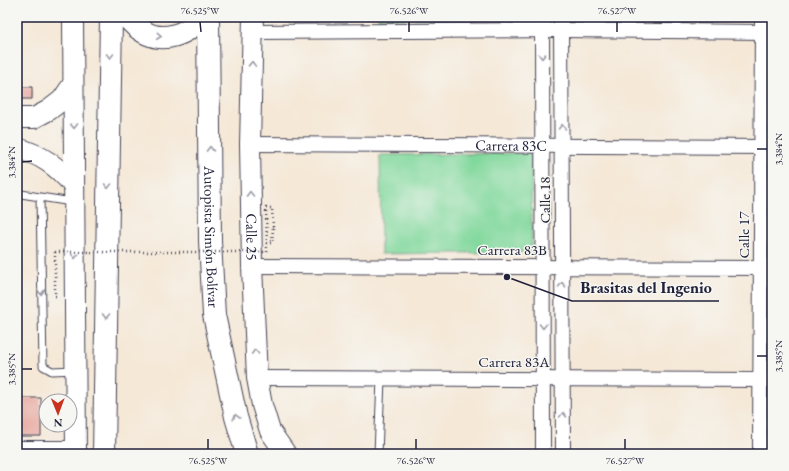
<svg xmlns="http://www.w3.org/2000/svg" width="789" height="471" font-family="'EB Garamond',serif">
  <style>
    .green { fill: #81d89c; stroke: #527d6c }
    .building { fill: #e8ada6 }
    .lines { fill: none; stroke-linecap: round; stroke-linejoin: round }
    .lane-casing { stroke: #424052; stroke-width: 9 }
    .street-casing { stroke: #424052; stroke-width: 16 }
    .secondary-casing { stroke: #424052; stroke-width: 22 }
    .highway-casing { stroke: #424052; stroke-width: 24 }
    .path { stroke: #424052; stroke-width: 2.5; stroke-dasharray: 1 3; stroke-linecap: butt }
    .lane { stroke: #fff; stroke-width: 7 }
    .street { stroke: #fff; stroke-width: 14 }
    .secondary { stroke: #fff; stroke-width: 20 }
    .highway { stroke: #fff; stroke-width: 22 }
    .path-bridge { stroke: #424052; stroke-width: 2.5; stroke-dasharray: 1 3; stroke-linecap: butt }
    .oneway { stroke: #9c9ca7 }
    .ticks { fill: none; stroke: #22223b; stroke-width: 1.5 }
    .labels { text-anchor: middle; stroke-width: 3; stroke-linejoin: round; paint-order: stroke }
    .street-label { font-size: 15px; fill: #22223b; stroke: #f6f6f2 }
    .leader { fill: none; stroke: #22223b; stroke-width: 1.5 }
    .callout-dot { fill: #22223b; stroke: #f6f6f2; stroke-width: 1.5 }
    .callout-label { font-size: 16px; text-anchor: middle; font-weight: bold; fill: #22223b; stroke: #f6f6f2; stroke-width: 3; stroke-linejoin: round; paint-order: stroke }
    .neatline { fill: none; stroke: #22223b; stroke-width: 1.5 }
    .ticks-label { font-size: 10px; text-anchor: middle; fill: #22223b }
  </style>
  <rect width="100%" height="100%" fill="#f6f6f2"/>
  <filter id="ink" filterUnits="userSpaceOnUse"><feTurbulence type="fractalNoise" baseFrequency=".025" numOctaves="2"/><feDisplacementMap in="SourceGraphic" scale="8" xChannelSelector="R" yChannelSelector="G"/><feConvolveMatrix kernelMatrix="1 2 1 2 8 2 1 2 1" color-interpolation-filters="sRGB"/></filter>
  <filter id="wash" filterUnits="userSpaceOnUse"><feTurbulence type="fractalNoise" baseFrequency=".012" numOctaves="4" result="noise"/><feDisplacementMap in="SourceGraphic" scale="16" xChannelSelector="R" yChannelSelector="G"/><feGaussianBlur stdDeviation="0.9" result="paint"/><feColorMatrix in="noise" values="0 0 0 0 0 0 0 0 0 0 0 0 0 0 0 0 0 1.4 0 .05"/><feComposite in="paint" operator="in"/></filter>
  <g filter="url(#wash)">
    <rect width="100%" height="100%" fill="#f5e8d7"/>
    <!-- green -->
    <path class="green" d="M378 17H534V19H378Z
      M766 152H772V253H767Z
      M531 153 532 252 381 254 380 155Z"/>
    <g id="blocks">
      <!-- building -->
      <path class="building" d="M21 87H32V99H21Z
        M17 182H21V197H17Z
        M17 398H41V436H17Z"/>
    </g>
  </g>
  <g filter="url(#ink)">
    <use href="#blocks" fill-opacity="0" stroke="#424052" stroke-width="1"/>
    <g class="lines">
      <!-- lane casing -->
      <g class="lane-casing">
        <path id="lane" d="M21 194 72 202
          M40 197 43 366 52 371 75 370
          M378 454 381 379"/>
      </g>
      <!-- street casing -->
      <g class="street-casing">
        <g id="street">
          <path d="M542 17 543 454"/>
          <path d="M561 17 563 454"/>
          <path d="M253 32 561 30 772 32"/>
          <path id="s1" d="M250 144 772 147"/>
          <path d="M252 266 772 268"/>
          <path d="M257 378 772 380"/>
          <path d="M17 448H76"/>
          <path d="M760 454 762 17"/>
        </g>
      </g>
      <!-- secondary casing -->
      <g class="secondary-casing">
        <g id="secondary">
          <path d="M73 17 76 454"/>
          <path id="s2" d="M253 17 250 144 252 266 257 378 262 405 270 431 286 454"/>
          <path d="M17 118H34L49 110 62 100 73 84"/>
          <path d="M17 148C42 155 57 166 74 186"/>
        </g>
      </g>
      <!-- highway casing -->
      <g class="highway-casing">
        <g id="highway">
          <path d="M127 17C132 23 137 28 144 32 163 43 188 35 200 17"/>
          <path id="s3" d="M208 17 210 241 214 315 236 417 247 454"/>
          <path d="M104 454 111 17"/>
        </g>
      </g>
      <!-- path -->
      <path class="path" d="M266 243H272L273 227
        M55 252V296H59"/>
      <!-- lane -->
      <use href="#lane" class="lane"/>
      <!-- street -->
      <use href="#street" class="street"/>
      <!-- secondary -->
      <use href="#secondary" class="secondary"/>
      <!-- highway -->
      <use href="#highway" class="highway"/>
      <!-- path-bridge -->
      <path class="path-bridge" d="M55 252H267L266 208H272L273 227"/>
    </g>
    <!-- one-way arrows -->
    <defs><path id="oneway-chevron" d="M-2-3.5L2.5 0L-2 3.5" fill="none" stroke-width="1.6" stroke-linecap="round" stroke-linejoin="round"/></defs>
    <g class="oneway">
      <use href="#oneway-chevron" transform="translate(159 36) rotate(6)"/>
      <use href="#oneway-chevron" transform="translate(110 56) rotate(91)"/>
      <use href="#oneway-chevron" transform="translate(542 56) rotate(90)"/>
      <use href="#oneway-chevron" transform="translate(252 64) rotate(-88)"/>
      <use href="#oneway-chevron" transform="translate(74 126) rotate(89)"/>
      <use href="#oneway-chevron" transform="translate(562 127) rotate(-90)"/>
      <use href="#oneway-chevron" transform="translate(210 149) rotate(-91)"/>
      <use href="#oneway-chevron" transform="translate(108 186) rotate(91)"/>
      <use href="#oneway-chevron" transform="translate(250 194) rotate(-91)"/>
      <use href="#oneway-chevron" transform="translate(75 256) rotate(90)"/>
      <use href="#oneway-chevron" transform="translate(562 285) rotate(-90)"/>
      <use href="#oneway-chevron" transform="translate(41 292) rotate(89)"/>
      <use href="#oneway-chevron" transform="translate(106 316) rotate(91)"/>
      <use href="#oneway-chevron" transform="translate(543 326) rotate(90)"/>
      <use href="#oneway-chevron" transform="translate(255 352) rotate(-93)"/>
      <use href="#oneway-chevron" transform="translate(563 415) rotate(-90)"/>
      <use href="#oneway-chevron" transform="translate(236 417) rotate(-104)"/>
    </g>
  </g>
  <!-- ticks -->
  <path class="ticks" d="M200 22 201 32M409 22V32M617 22V32M757 149H767M22 162 32 161M757 356H767M22 369H32M208 439V449M416 439V449M625 439V449"/>
  <g class="labels">
    <!-- street labels -->
    <g class="street-label">
      <text dy="5" stroke="none"><textPath href="#s1" startOffset="261">Carrera 83C</textPath></text>
      <text transform="translate(545 200) rotate(-90)" y="5">Calle 18</text>
      <text transform="translate(744 235) rotate(-90)" y="5">Calle 17</text>
      <text dy="5" stroke="none"><textPath href="#s3" startOffset="220">Autopista Simón Bolívar</textPath></text>
      <text dy="5" stroke="none"><textPath href="#s2" startOffset="220">Calle 25</textPath></text>
      <text x="512" y="255">Carrera 83B</text>
      <text x="514" y="367">Carrera 83A</text>
    </g>
  </g>
  <!-- callouts -->
  <path class="leader" d="M507 277L572 301H719"/>
  <circle class="callout-dot" cx="507" cy="277" r="4"/>
  <g class="callout-label">
    <text x="646" y="293">Brasitas del Ingenio</text>
  </g>
  <!-- margin -->
  <rect width="789" height="471" fill="none" stroke="#f6f6f2" stroke-width="44"/>
  <!-- north arrow -->
  <g transform="translate(58 413) rotate(179)"><circle r="19" fill="#f6f6f2" stroke="#a1a1a9"/>
  <path d="M0-3L7 15L0 10L-7 15Z" fill="#c8321e"/>
  <text y="-6" font-size="11" font-weight="bold" text-anchor="middle" fill="#22223b">N</text>
  </g>
  <rect x="22" y="22" width="745" height="427" class="neatline"/>
  <g class="ticks-label">
    <text x="200" y="14">76.525°W</text>
    <text x="409" y="14">76.526°W</text>
    <text x="617" y="14">76.527°W</text>
    <text transform="translate(778 149) rotate(-90)" y="4">3.384°N</text>
    <text transform="translate(11 162) rotate(-90)" y="4">3.384°N</text>
    <text transform="translate(778 356) rotate(-90)" y="4">3.385°N</text>
    <text transform="translate(11 369) rotate(-90)" y="4">3.385°N</text>
    <text x="208" y="464">76.525°W</text>
    <text x="416" y="464">76.526°W</text>
    <text x="625" y="464">76.527°W</text>
  </g>
</svg>
